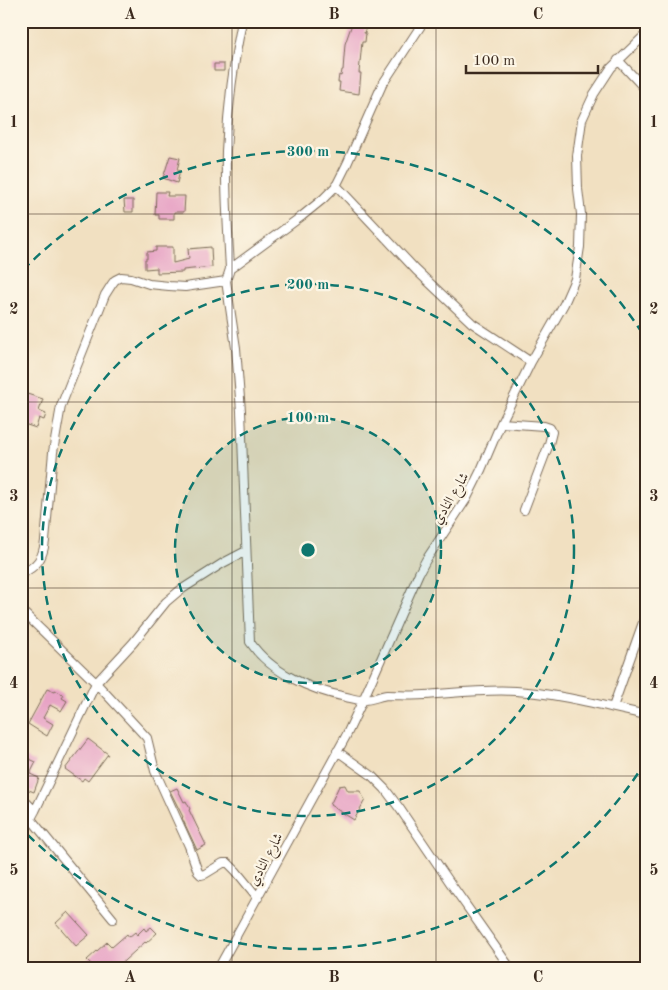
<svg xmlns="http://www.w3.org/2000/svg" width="668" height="990" font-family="'Old Standard TT',Amiri,serif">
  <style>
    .building { fill: #e7a3c5 }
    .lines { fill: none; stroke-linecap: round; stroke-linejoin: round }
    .minor-casing { stroke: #7b6a57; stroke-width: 10 }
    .minor { stroke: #fff; stroke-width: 8 }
    .grid { fill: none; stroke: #3b2a1e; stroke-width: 1; stroke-opacity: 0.55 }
    .ring { fill: none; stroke: #0f766e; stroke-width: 2.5; stroke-dasharray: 9 6 }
    .labels { text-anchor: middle; stroke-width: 4.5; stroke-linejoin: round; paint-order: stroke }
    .street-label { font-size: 14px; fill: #3b2a1e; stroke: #fcf5e5 }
    .centre { fill: #0f766e; stroke: #fcf5e5; stroke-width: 2.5 }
    .ring-label { font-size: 15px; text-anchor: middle; font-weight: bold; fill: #0f766e; stroke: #fcf5e5; stroke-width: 4.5; stroke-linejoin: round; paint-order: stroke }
    .neatline { fill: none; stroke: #3b2a1e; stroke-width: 2 }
    .grid-label { font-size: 16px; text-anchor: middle; font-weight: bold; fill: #3b2a1e }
  </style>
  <rect width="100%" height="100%" fill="#fcf5e5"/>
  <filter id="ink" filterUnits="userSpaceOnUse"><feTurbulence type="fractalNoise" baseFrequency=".02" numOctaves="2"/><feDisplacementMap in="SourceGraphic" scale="10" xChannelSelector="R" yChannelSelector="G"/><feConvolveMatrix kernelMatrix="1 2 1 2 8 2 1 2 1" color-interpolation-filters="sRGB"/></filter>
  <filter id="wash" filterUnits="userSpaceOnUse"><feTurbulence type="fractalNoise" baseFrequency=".0096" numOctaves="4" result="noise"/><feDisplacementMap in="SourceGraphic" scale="20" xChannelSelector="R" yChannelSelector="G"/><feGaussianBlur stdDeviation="1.12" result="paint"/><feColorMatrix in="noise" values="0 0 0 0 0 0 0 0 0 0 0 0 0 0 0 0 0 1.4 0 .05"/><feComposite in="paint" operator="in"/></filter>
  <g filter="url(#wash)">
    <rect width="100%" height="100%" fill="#f1e0c1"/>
    <g id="blocks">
      <!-- building -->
      <path class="building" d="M353 21H368L364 33H366L365 42H362L359 73H361L359 94 339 91 340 82H338L339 75 341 76 342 70H343L345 44Z
        M214 64H224V71H214Z
        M170 156 180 158 177 170 180 171 177 183 163 178Z
        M156 192H168L167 196H185L184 212H174V219H159V215H155Z
        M124 200H133V212H125Z
        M156 247H173V263L189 259 188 249 211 247 212 267 183 270V272L157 273V268L145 269V259H147V252L156 251Z
        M27 394 43 399 39 411 46 414 44 420 39 418 36 428 21 423V398L26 399Z
        M47 689 54 692 55 690 64 695 62 698 67 701 61 711 50 705 43 718 53 724 47 736 28 724Z
        M88 739 108 754 88 781 84 778 82 781 65 769Z
        M21 755 36 762 30 774 39 778 34 792 21 787Z
        M345 785 348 791H360L365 800 354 820 330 805 339 786Z
        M177 788 184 802 186 801 190 809 189 810 206 845 197 850 182 818 183 817 170 791Z
        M68 912 89 935 76 946 56 923Z
        M151 927 157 933 146 943 145 942 115 969H110L105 962 98 969H96L87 960 107 942 112 947 127 934 129 937 135 932 137 935 144 928 146 931Z"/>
    </g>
  </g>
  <g filter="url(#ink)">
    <use href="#blocks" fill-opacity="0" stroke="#7b6a57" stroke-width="1"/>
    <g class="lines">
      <!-- minor casing -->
      <g class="minor-casing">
        <path id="minor" d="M242 21C233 64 228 107 226 151 225 190 228 230 230 269L226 281 236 348 241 411 250 642C271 673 311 690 346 697 351 698 356 700 361 700 370 701 379 696 387 695 400 695 413 696 425 695 455 693 486 689 516 691 561 694 603 706 647 715
          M618 60 647 91
          M336 185 416 270 472 323 531 362
          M230 269 302 216 323 199 336 186 347 164 382 85 424 21
          M501 423 544 426 550 428 552 432 549 444 524 510
          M246 551 223 563 179 591 166 602 133 643 96 683 147 738 155 771 189 846 198 872 201 875 205 874 223 863H228L236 871 258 898
          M21 574C37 566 43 559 45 541L53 452 61 406 105 295 112 284 115 280 121 277 131 278 149 284 169 286 185 287 226 281
          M21 610 96 683 35 811 21 837
          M613 707 647 611
          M337 751 371 775 385 789 400 809 451 884 511 969
          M21 797 35 811
          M31 819 113 919
          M218 969 346 736 363 700 419 573 426 560 467 498 481 470 501 423 531 362 564 304 575 279 580 247 581 214 578 189 577 156 582 120 594 94 611 68 647 33"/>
      </g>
      <!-- minor -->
      <use href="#minor" class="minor"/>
    </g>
  </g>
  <!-- grid -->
  <path class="grid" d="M232 21V969M436 21V969M21 214H647M21 402H647M21 588H647M21 776H647"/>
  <!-- distance rings -->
  <circle cx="308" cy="550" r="133" fill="#0f766e" fill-opacity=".12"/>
  <g class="ring">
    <circle cx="308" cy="550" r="133"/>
    <circle cx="308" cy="550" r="266"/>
    <path d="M646 761A399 399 0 0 1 23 830M23 270A399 399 0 0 1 646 339"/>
  </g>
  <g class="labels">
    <!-- street labels -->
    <g class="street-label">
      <text transform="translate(450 498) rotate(-59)" y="5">شارع النادي</text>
      <text transform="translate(265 859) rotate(-62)" y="5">شارع النادي</text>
    </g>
  </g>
  <circle cx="308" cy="550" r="8" class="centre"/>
  <g class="ring-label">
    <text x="308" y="156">300 m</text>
    <text x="308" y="289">200 m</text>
    <text x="308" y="422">100 m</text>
  </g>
  <!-- margin -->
  <rect width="668" height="990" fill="none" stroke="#fcf5e5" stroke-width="55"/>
  <!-- scale -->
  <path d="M466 65v8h132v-8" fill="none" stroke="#3b2a1e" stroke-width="2.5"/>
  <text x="473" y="65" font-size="15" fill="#3b2a1e" stroke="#fcf5e5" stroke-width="4" paint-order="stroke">100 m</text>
  <rect x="28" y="28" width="612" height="934" class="neatline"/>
  <g class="grid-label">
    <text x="130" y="19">A</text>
    <text x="334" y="19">B</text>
    <text x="538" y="19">C</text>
    <text x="14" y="127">1</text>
    <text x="654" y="127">1</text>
    <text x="14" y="314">2</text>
    <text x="654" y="314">2</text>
    <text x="14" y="501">3</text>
    <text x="654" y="501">3</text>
    <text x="14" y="688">4</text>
    <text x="654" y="688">4</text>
    <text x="14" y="875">5</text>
    <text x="654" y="875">5</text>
    <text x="130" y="982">A</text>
    <text x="334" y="982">B</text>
    <text x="538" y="982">C</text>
  </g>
</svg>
